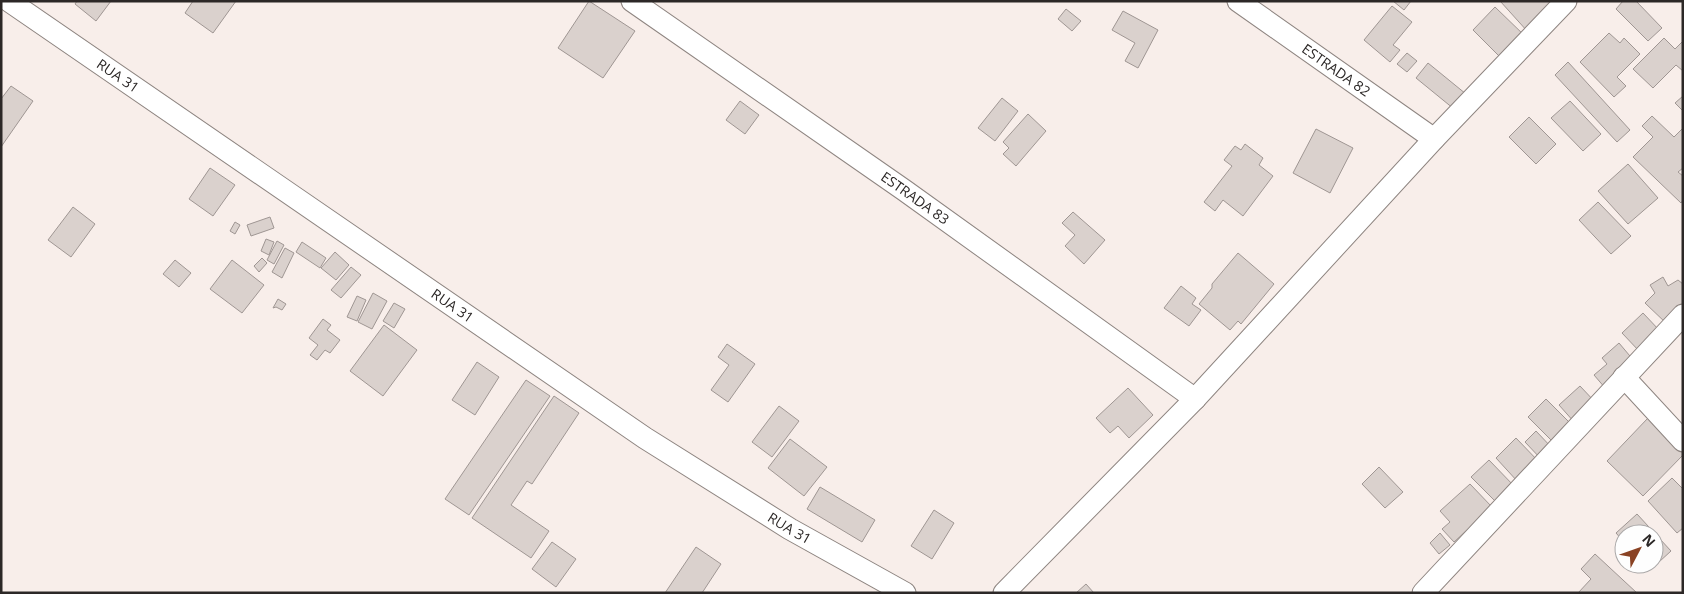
<svg xmlns="http://www.w3.org/2000/svg" width="1684" height="594" font-family="'Open Sans',sans-serif">
  <style>
    .building { fill: #dad1cd; stroke: #9f9693 }
    .lines { fill: none; stroke-linecap: round; stroke-linejoin: round }
    .street-casing { stroke: #8e8581; stroke-width: 23 }
    .street { stroke: #fff; stroke-width: 21 }
    .labels { text-anchor: middle; stroke-width: 4; stroke-linejoin: round; paint-order: stroke }
    .street-label { font-size: 14px; fill: #2c2827; stroke: #fefefe }
  </style>
  <rect width="100%" height="100%" fill="#f8eeea"/>
  <!-- building -->
  <path class="building" d="M77 1H111L96 21 75 4Z
    M193 1H236L213 33 185 13Z
    M589 1 635 31 603 78 558 48Z
    M1393 1H1411L1404 10Z
    M1500 1H1554L1528 32Z
    M1623 1H1636L1662 28 1648 41 1616 9Z
    M1392 6 1412 22 1393 45 1400 50 1390 62 1364 40Z
    M1495 7 1526 37 1503 60 1473 30Z
    M1066 9 1081 21 1072 31 1058 19Z
    M1123 11 1158 30 1138 68 1125 61 1135 43 1112 30Z
    M1609 33 1620 43 1624 38 1640 54 1617 77 1626 86 1614 97 1580 62Z
    M1664 38 1675 49 1683 41V71L1676 65 1653 88 1633 69Z
    M1407 53 1417 61 1407 72 1397 64Z
    M1568 62 1630 130 1617 142 1555 75Z
    M1428 63 1466 94 1454 109 1416 78Z
    M11 86 33 101 1 147V99Z
    M1683 96V111L1675 103Z
    M1002 98 1018 111 995 141 978 128Z
    M740 101 759 115 745 134 726 120Z
    M1570 101 1601 134 1583 151 1551 118Z
    M1028 114 1046 131 1016 166 1003 154 1009 148 1003 142Z
    M1652 116 1674 137 1683 128V168L1678 172 1683 176V200L1681 203 1633 157 1653 137 1642 126Z
    M1529 117 1556 144 1536 164 1509 137Z
    M1316 129 1353 148 1330 193 1293 173Z
    M1245 144 1263 158 1259 165 1273 176 1243 216 1223 200 1215 211 1204 202 1232 166 1224 160 1235 146 1241 150Z
    M1628 164 1658 198 1628 224 1598 191Z
    M210 168 235 185 213 216 189 199Z
    M1598 202 1631 236 1611 254 1579 220Z
    M73 207 95 224 71 257 48 240Z
    M1073 212 1105 240 1084 264 1065 246 1075 235 1062 223Z
    M270 217 274 228 251 236 247 225Z
    M235 222 240 225 235 234 230 231Z
    M266 239 274 242 269 255 261 251Z
    M277 241 284 245 274 264 267 260Z
    M302 242 326 258 320 268 296 252Z
    M285 248 294 253 282 278 272 272Z
    M335 252 349 265 336 280 321 268Z
    M1238 253 1274 284 1241 324 1238 321 1230 330 1199 304 1212 288V284Z
    M262 258 267 263 259 272 254 266Z
    M175 260 191 273 179 287 163 274Z
    M232 260 264 285 242 313 210 289Z
    M351 267 361 275 341 298 331 290Z
    M1663 277 1668 286 1678 280 1683 284V308L1667 324 1645 303 1655 293 1650 285Z
    M1181 286 1196 298 1192 304 1201 310 1189 326 1164 308Z
    M373 293 387 301 372 329 358 322Z
    M357 296 366 300 357 321 347 317Z
    M278 299 286 304 282 310 276 307 273 308Z
    M394 303 405 309 394 328 383 321Z
    M1643 313 1660 331 1640 352 1622 333Z
    M323 319 331 325 327 330 340 340 330 353 325 350 317 360 310 355 318 345 309 338Z
    M384 325 417 350 383 396 350 371Z
    M1619 343 1635 362 1606 389 1594 375 1607 364 1602 358Z
    M727 344 755 364 728 402 711 390 729 365 718 357Z
    M477 362 499 377 475 415 452 400Z
    M526 380 550 396 469 515 445 499Z
    M1580 386 1596 403 1575 423 1559 405Z
    M1128 388 1153 415 1129 438 1118 426 1110 433 1096 418Z
    M554 396 579 413 532 484 527 481 511 505 549 531 531 558 472 518Z
    M1546 399 1573 426 1555 444 1528 417Z
    M779 406 799 421 772 457 752 442Z
    M1648 418 1683 451V455L1643 496 1607 461Z
    M1536 431 1553 449 1542 460 1525 442Z
    M1516 438 1540 463 1518 482 1496 458Z
    M790 439 827 467 804 496 768 468Z
    M1489 460 1515 487 1498 504 1471 477Z
    M1379 467 1403 492 1385 508 1362 484Z
    M1672 478 1683 489V528L1677 533 1648 501Z
    M1470 484 1492 507 1454 542 1442 529 1450 522 1440 511Z
    M820 487 875 520 862 542 807 509Z
    M934 510 954 523 932 559 911 546Z
    M1637 514 1671 551 1659 562 1654 556V534H1624V542L1616 533Z
    M1440 533 1450 545 1439 554 1430 543Z
    M552 542 576 559 556 587 532 569Z
    M696 547 721 564 702 593H665Z
    M1595 554 1637 593H1578L1591 579 1581 569Z
    M1086 584 1094 593H1076Z"/>
  <g class="lines">
    <!-- street casing -->
    <g class="street-casing">
      <g id="street">
        <path id="s1" d="M9 1 645 438 790 529 905 593"/>
        <path id="s2" d="M632 1 904 190 1195 399"/>
        <path id="s3" d="M1238 1 1434 139"/>
        <path d="M1624 377 1683 441"/>
        <path d="M1004 593 1195 399 1434 139 1566 1"/>
        <path d="M1423 593 1683 315"/>
      </g>
    </g>
    <!-- street -->
    <use href="#street" class="street"/>
  </g>
  <g class="labels">
    <!-- street labels -->
    <g class="street-label">
      <text dy="5" stroke="none"><textPath href="#s3" startOffset="120">ESTRADA 82</textPath></text>
      <text dy="5" stroke="none"><textPath href="#s1" startOffset="132">RUA 31</textPath></text>
      <text dy="5" stroke="none"><textPath href="#s2" startOffset="345">ESTRADA 83</textPath></text>
      <text dy="5" stroke="none"><textPath href="#s1" startOffset="538">RUA 31</textPath></text>
      <text dy="5" stroke="none"><textPath href="#s1" startOffset="942">RUA 31</textPath></text>
    </g>
  </g>
  <!-- border -->
  <rect width="1684" height="594" fill="none" stroke="#2c2827" stroke-width="5"/>
  <!-- north arrow -->
  <g transform="translate(1639 549) rotate(49)"><circle r="24" fill="#fefefe" stroke="#aaa8a8"/>
  <path d="M0-4L9 19L0 12L-9 19Z" fill="#8a4223"/>
  <text y="-8" font-size="14" font-weight="bold" text-anchor="middle" fill="#2c2827">N</text>
  </g>
</svg>
